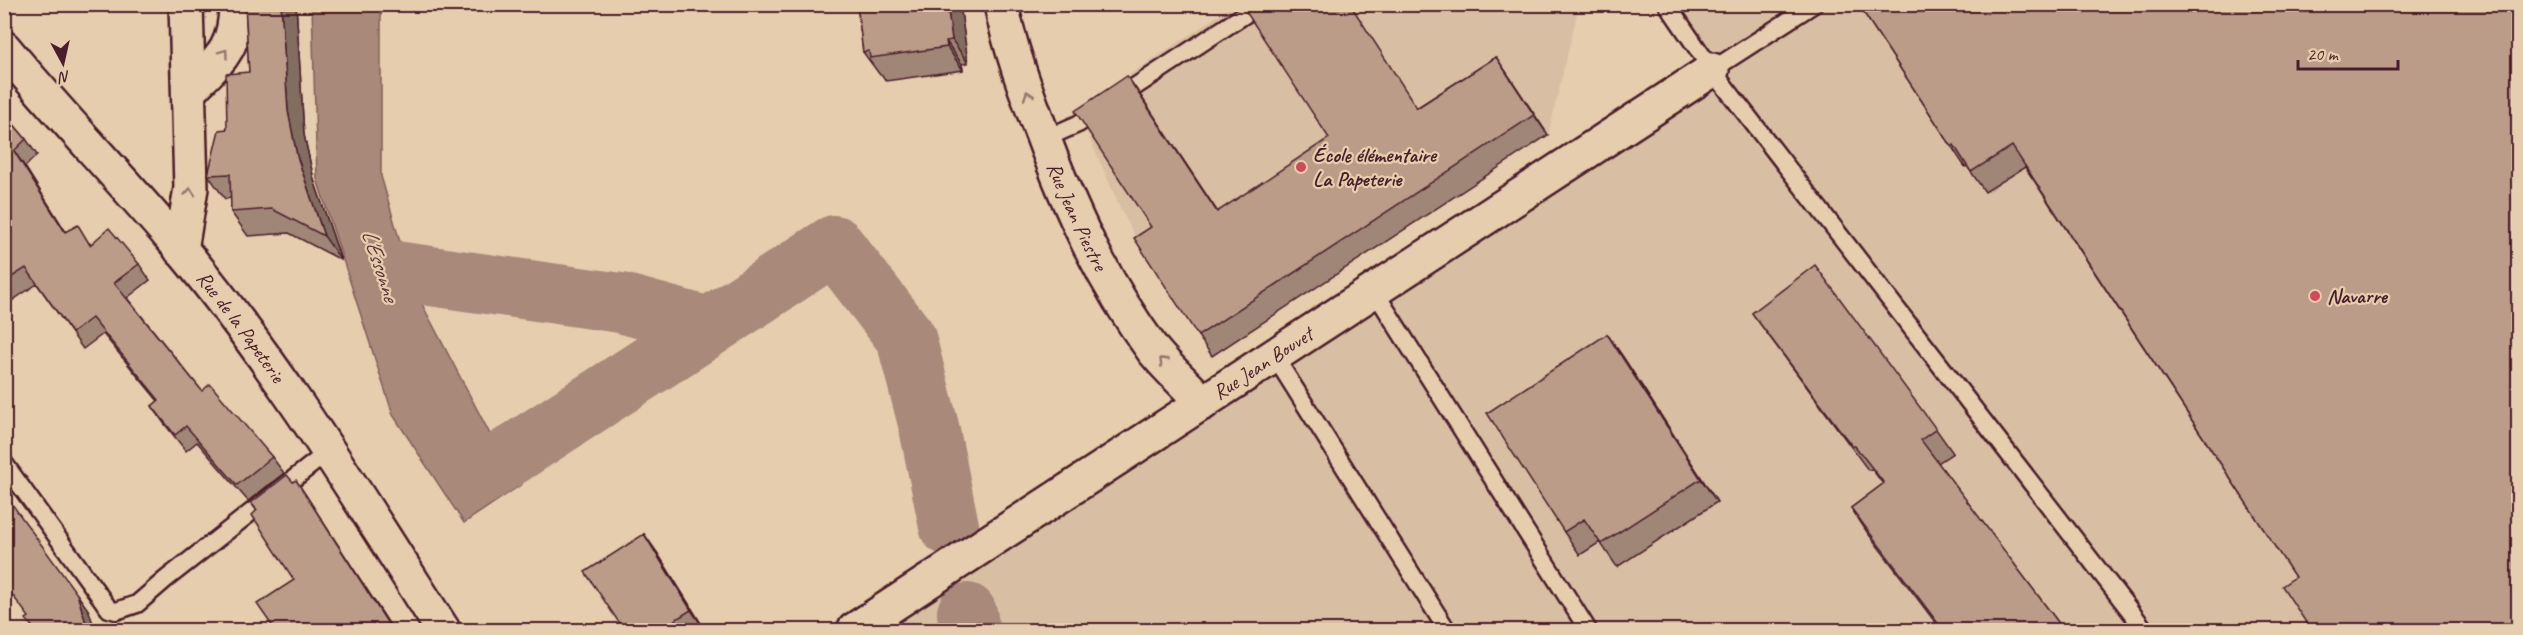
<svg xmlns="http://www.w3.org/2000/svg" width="2523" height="635" font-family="Caveat,sans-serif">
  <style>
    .built { fill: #d8bea2 }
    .water { fill: #a8897a; stroke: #825f5a; stroke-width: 1.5 }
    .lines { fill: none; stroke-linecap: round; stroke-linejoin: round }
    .river { stroke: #a8897a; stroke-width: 60 }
    .service-casing { stroke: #4a1f2b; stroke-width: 21 }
    .minor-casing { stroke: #4a1f2b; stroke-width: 38 }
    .tertiary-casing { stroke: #4a1f2b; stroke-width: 38 }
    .service { stroke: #e5cdad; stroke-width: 16 }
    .minor { stroke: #e5cdad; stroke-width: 33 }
    .tertiary { stroke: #e5cdad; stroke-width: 33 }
    .wall { fill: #a08676; stroke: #4a1f2b; stroke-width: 1.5 }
    .shaded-wall { fill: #826d60; stroke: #4a1f2b; stroke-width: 1.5 }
    .building { fill: #ba9c89; stroke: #4a1f2b; stroke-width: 1.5 }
    .oneway { stroke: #98766c }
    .poi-dot { fill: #d1495b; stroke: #e5cdad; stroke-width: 2 }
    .labels { text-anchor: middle; stroke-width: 4.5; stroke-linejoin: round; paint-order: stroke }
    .poi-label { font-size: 21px; font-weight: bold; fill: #4a1f2b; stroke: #e5cdad; text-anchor: start }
    .street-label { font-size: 21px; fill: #4a1f2b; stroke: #e5cdad }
    .water-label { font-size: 22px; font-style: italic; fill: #5d343b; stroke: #e5cdad }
  </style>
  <rect width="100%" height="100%" fill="#e5cdad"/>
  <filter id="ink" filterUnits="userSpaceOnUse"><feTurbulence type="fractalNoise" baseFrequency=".0167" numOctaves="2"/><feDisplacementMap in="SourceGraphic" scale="12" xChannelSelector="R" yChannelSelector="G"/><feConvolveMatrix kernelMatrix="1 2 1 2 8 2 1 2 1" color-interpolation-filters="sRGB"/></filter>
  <g filter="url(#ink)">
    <!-- built -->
    <path class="built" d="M1234 5H1579L1548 135 1212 356 1139 244 1120 207 1077 110Z
      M1667 5H2518V630H893L882 612 1711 70Z"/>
    <!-- water -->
    <path class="water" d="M312 5H381V176L413 287 490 434 522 484 464 523 393 415 317 179Z"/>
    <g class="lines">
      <!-- river -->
      <path class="river" d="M381 269 621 303 709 327 834 245 906 338 929 427 949 526
        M478 477 709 327
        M967 613 970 630"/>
      <!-- service casing -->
      <g class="service-casing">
        <path id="service" d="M1667 4 1712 70 2145 630
          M1712 70 1814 4
          M1044 139 1078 124 1261 4
          M1375 292 1588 630
          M1275 357 1447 630
          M4 463 109 609 116 611 137 604 166 579 329 451"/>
      </g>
      <!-- minor casing -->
      <g class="minor-casing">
        <g id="minor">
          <path id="s1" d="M1001 4C1010 48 1025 89 1041 131 1070 210 1103 282 1153 350 1168 369 1187 385 1203 403"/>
          <path d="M190 90C219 60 236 50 236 4"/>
          <path d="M181 250 191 188 186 4"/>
          <path id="s2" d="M854 630 1712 70"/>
        </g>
      </g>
      <!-- tertiary casing -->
      <g class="tertiary-casing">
        <g id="tertiary">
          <path id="s3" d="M4 48C61 117 124 181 181 249 280 368 360 500 443 630"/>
        </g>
      </g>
      <!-- service -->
      <use href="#service" class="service"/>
      <!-- minor -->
      <use href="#minor" class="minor"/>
      <!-- tertiary -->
      <use href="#tertiary" class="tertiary"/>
    </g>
    <!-- wall -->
    <path class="wall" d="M245 4H296L304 135 314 180 341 260 289 233 248 236 231 212V198L225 199 208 175 249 72Z
      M857 4H960L968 63 962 64 963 70 886 81 882 75H880L863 52Z
      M1858 4H2518L2295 577 2025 167 1985 192 1967 166 1965 167 1952 147Z
      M1496 57 1548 135 1212 356 1198 336 1151 227 1127 76 1217 212 1418 107Z
      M4 113 26 139 37 155 25 167 66 232 91 244 139 264 150 280 127 298 202 391 272 457 284 473 248 501 197 442 186 451 163 422 152 406 158 401 103 334 83 349 37 284 4 306Z
      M1752 313 1936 429 1953 453 1938 463 2064 630H1941L1867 532 1851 508 1883 484 1872 469 1868 470Z
      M1607 334 1623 357 1717 502 1617 567 1600 542 1580 555 1564 532Z
      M293 482 305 494 393 630H275L294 580 257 511 251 503Z
      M644 534 658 554 705 630H624Z"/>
    <!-- shaded-wall -->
    <path class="shaded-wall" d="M281 4H296L304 135 314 180 341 260 324 236 297 156 288 111Z
      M947 4H960L968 63 952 40Z
      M946 41 962 64 963 70 947 47Z
      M1496 57 1509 76 1548 135 1534 115Z
      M1127 76 1141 96 1231 232 1217 212Z
      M14 151 25 167 76 249 65 232Z
      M1607 334 1623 357 1717 502 1701 479Z
      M296 480 305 494 393 630H392Z
      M644 534 658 554 705 630 691 610Z
      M77 594 89 611 95 630H88Z"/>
    <!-- building -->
    <path class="building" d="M245 4H281L288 111 297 156 324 236 272 209 231 212 230 174 208 175 219 130 227 129 226 74 249 72Z
      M857 4H947L952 40 946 41 947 47 870 58 869 51 863 52Z
      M1241 4H1350L1417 108 1496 57 1534 115 1198 336 1134 238 1151 227 1075 111 1127 76 1217 212 1329 138Z
      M1858 4H2518V630H2311L2282 586 2295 577 2012 146 1971 172 1954 145 1952 147Z
      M4 113 26 139 14 151 65 232 78 225 90 245 109 228 139 264 114 283 202 391 210 384 272 457 237 485 186 426 175 435 152 406 159 400 92 318 72 333 26 268 4 282Z
      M1815 265 1936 429 1921 440 2064 630H1943L1851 508 1884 483 1855 446H1852L1752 313Z
      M1607 334 1701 479 1601 544 1584 519 1564 532 1487 413Z
      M287 475 293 482 296 480 392 630H352L348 624 340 630H275L257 604 294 580 252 515 257 510 251 503Z
      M4 493 77 594 88 630H35L26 619 29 617 4 584Z
      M644 534 691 610 659 630H624L585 572Z"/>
    <!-- one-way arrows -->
    <defs><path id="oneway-chevron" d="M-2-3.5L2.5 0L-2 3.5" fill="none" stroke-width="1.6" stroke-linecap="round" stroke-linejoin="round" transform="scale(1.5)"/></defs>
    <g class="oneway">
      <use href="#oneway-chevron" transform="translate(224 53) rotate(-54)"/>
      <use href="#oneway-chevron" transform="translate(1028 95) rotate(-109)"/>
      <use href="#oneway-chevron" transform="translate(190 192) rotate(-86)"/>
      <use href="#oneway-chevron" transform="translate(1163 361) rotate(-134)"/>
    </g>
  </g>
  <!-- markers -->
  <g class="poi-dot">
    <circle cx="1301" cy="167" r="6"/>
    <circle cx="2315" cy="296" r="6"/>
  </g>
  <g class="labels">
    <!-- poi labels -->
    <g class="poi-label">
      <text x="1313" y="162">École élémentaire<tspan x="1313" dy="24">La Papeterie</tspan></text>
      <text x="2327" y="303">Navarre</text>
    </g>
    <!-- street labels -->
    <g class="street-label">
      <text dy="7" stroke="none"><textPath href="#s1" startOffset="226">Rue Jean Piestre</textPath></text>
      <text dy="7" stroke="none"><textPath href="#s3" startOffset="366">Rue de la Papeterie</textPath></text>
      <text dy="7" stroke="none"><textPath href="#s2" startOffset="488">Rue Jean Bouvet</textPath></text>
    </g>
    <!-- water labels -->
    <g class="water-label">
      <text transform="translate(381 265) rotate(72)" y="8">L'Essonne</text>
    </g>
  </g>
  <!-- margin -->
  <rect width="2523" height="635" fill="none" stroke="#e5cdad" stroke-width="24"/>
  <rect x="12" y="12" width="2499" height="611" fill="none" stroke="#4a1f2b" stroke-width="2" filter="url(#ink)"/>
  <!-- north arrow -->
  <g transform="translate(63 63) rotate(172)" stroke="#e5cdad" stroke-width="4.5" paint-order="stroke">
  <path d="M0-4.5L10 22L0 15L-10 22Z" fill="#4a1f2b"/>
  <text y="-9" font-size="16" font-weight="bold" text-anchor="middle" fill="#4a1f2b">N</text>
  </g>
  <!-- scale -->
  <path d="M2298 60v9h100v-9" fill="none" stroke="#4a1f2b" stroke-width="3"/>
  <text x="2307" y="60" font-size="18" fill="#4a1f2b" stroke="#e5cdad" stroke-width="4.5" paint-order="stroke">20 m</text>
</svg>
